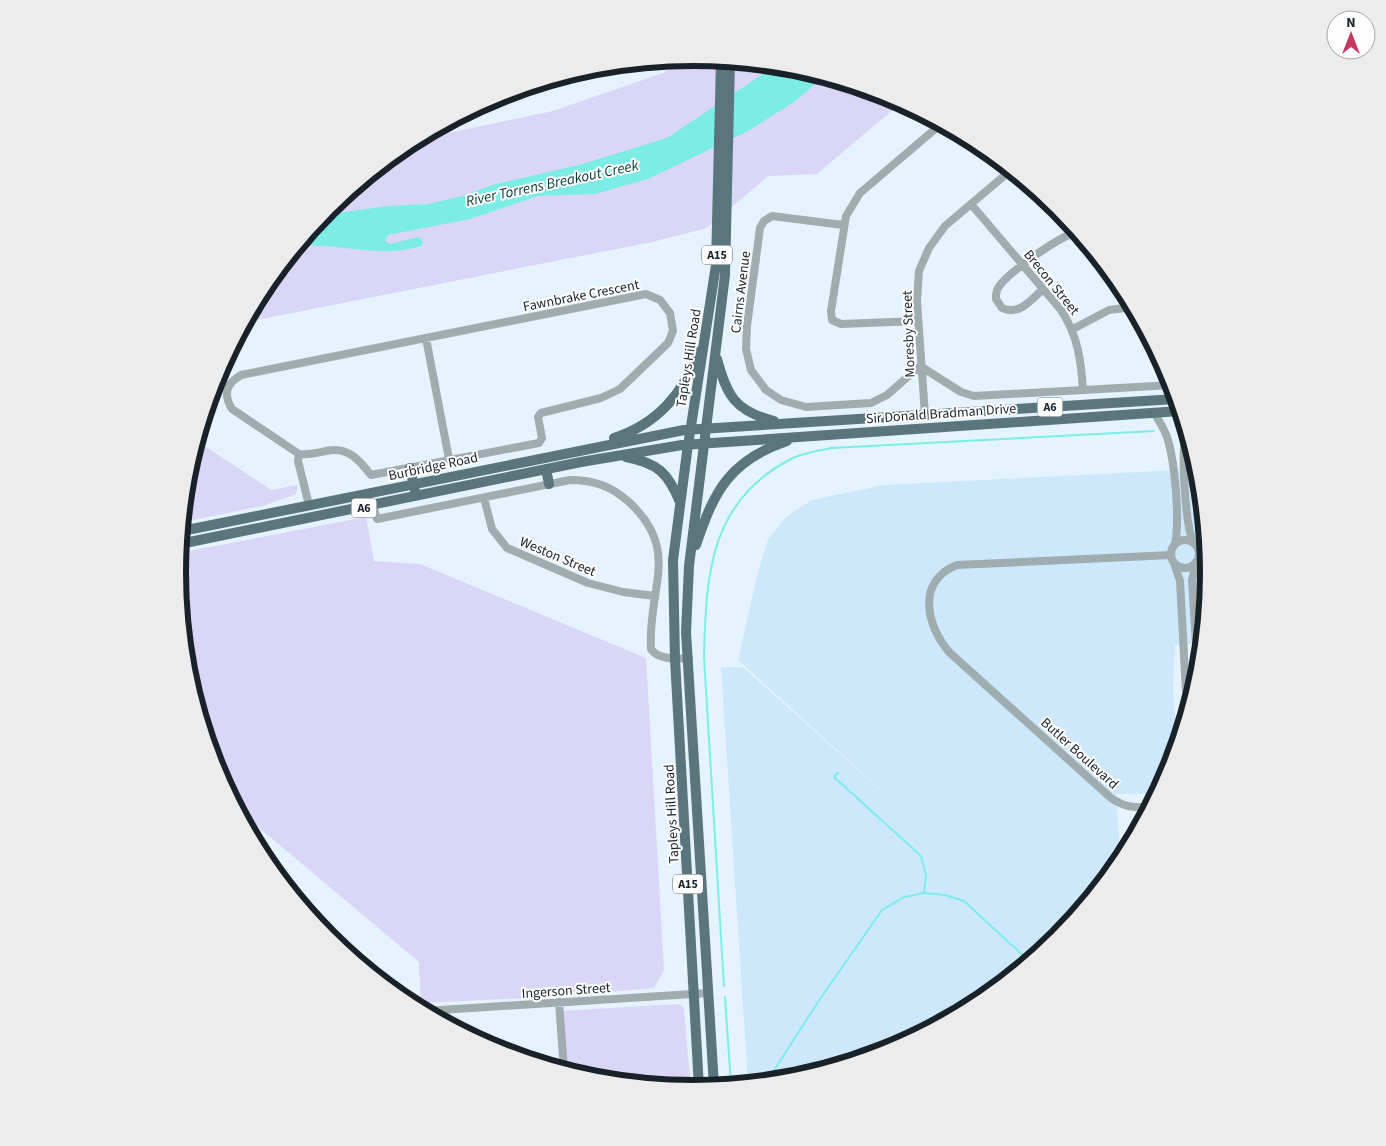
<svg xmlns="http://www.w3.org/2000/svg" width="1386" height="1146" font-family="'Source Sans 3',sans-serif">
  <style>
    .built { fill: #cee8fb }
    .green { fill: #dad6f7 }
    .water { fill: #7cede5 }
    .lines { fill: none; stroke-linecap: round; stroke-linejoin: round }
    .stream { stroke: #7cede5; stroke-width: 2 }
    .minor { stroke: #9fadb1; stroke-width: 8 }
    .major { stroke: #5b757c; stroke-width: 10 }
    .labels { text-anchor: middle; stroke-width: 4; stroke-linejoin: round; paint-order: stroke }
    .shield { fill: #fefefe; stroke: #5e6469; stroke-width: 1 }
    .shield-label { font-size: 12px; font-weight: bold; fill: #192229 }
    .street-label { font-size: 14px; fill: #192229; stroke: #fefefe }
    .water-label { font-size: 15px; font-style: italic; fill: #033b39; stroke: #fefefe }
    .rim { fill: none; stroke: #192229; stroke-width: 6 }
  </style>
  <rect width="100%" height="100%" fill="#e4f3fe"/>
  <!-- built -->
  <path class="built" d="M1197 469 1208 573 1202 644 1175 645 1173 689 1177 744 1169 771 1157 794H1116L1121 861 1057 938 979 1002 890 1049 793 1079 748 1083 721 667H743L932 836 738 660 758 572 768 540 786 517 812 500 884 485Z"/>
  <!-- green -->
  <path class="green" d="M685 58 794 67 891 97 901 103 817 174 768 176 707 228 652 242 246 322 265 286 329 208 407 144 415 140 553 111 663 73Z
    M197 441 271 490 298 485 296 494 266 505 183 522 187 472Z
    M366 517 374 561 420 564 646 658 664 970 654 988 550 997 421 1003 419 962 238 810 217 770 187 673 178 573 179 553Z
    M678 1004 684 1008 690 1080C647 1082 608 1083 567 1071L562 1011Z"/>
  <!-- water -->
  <path class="water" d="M772 65 794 67 824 76 797 100 750 130 648 179 595 194 538 196 470 219 388 235 385 241 390 244 419 237 423 242 421 246C380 259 340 243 298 246L323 215 388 206 428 204 463 196 492 185 579 165 667 138 760 76Z"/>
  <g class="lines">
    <!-- stream -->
    <path class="stream" d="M838 773 834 777 921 856 926 875 924 893
      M724 986 704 657C706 576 709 501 791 459 803 453 819 451 831 448L1154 431
      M725 997 731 1085
      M775 1080 773 1072 818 1002 882 910 904 897 924 893 945 895 964 901 1029 961"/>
    <!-- minor -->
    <path class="minor" d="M971 204 1061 310C1078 336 1081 360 1083 390
      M843 225 772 216 764 221 760 228 747 326 746 349 751 370 766 390 781 400 806 407 871 403 887 395 920 366
      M1043 289C1031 300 1019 316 1002 308L996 299C996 295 996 291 998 288 1007 273 1060 236 1077 232
      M646 294 660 300 670 313 673 331 668 343 620 389 601 398 541 413 538 417 542 438 539 443 371 475C359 460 348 446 326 451 317 453 309 455 299 454L232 409C223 394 226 384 241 375Z
      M918 321 841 324 832 320 831 311 846 216 860 193 941 124
      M1073 329 1109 310 1133 307
      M426 338 449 459
      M920 366 961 392 974 396 1172 385
      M1154 413C1160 422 1165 430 1168 440 1175 464 1180 520 1175 544
      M925 415 917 301 919 271 929 248 945 226 1011 170
      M1186 431C1181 451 1185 523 1193 542
      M299 454 298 461 309 505
      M484 498 492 529 507 548 588 583 623 592 655 596
      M373 506 377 519 570 480C594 480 611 486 629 502 682 551 647 589 651 649 658 660 678 659 689 658
      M1171 554a14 14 0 1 1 28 0a14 14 0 1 1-28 0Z
      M1196 562 1192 580 1198 675
      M1174 563 1180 581 1187 711
      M1150 807C1134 808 1124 807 1111 798L950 653C926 626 916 581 957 565L1171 555
      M240 814 242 813
      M559 1002 564 1070
      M425 1011 708 993"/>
    <!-- major -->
    <path class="major" d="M717 359C727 396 735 411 774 421
      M614 438C658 424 683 393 700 351
      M626 457C658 463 668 473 680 502
      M410 468 415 491
      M546 469 549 484
      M182 531 684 430 1176 399
      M180 544 581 462 682 445 1180 411
      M696 545C714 491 730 460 787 441
      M714 1086 686 632 689 566 725 275 730 61
      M699 1088 675 659 673 560 687 452 716 265 721 60"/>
  </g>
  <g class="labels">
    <!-- shield labels -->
    <g class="shield">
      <rect x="702" y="245.5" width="30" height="19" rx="4"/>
      <rect x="1037.5" y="397.5" width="25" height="19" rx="4"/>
      <rect x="351.5" y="498.5" width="25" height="19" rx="4"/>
      <rect x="673" y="874.5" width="30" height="19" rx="4"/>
    </g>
    <g class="shield-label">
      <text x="717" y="259">A15</text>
      <text x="1050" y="411">A6</text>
      <text x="364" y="512">A6</text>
      <text x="688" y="888">A15</text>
    </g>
    <!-- street labels -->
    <g class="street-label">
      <text transform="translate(1052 282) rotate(51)" y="5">Brecon Street</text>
      <text transform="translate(740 292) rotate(-83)" y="5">Cairns Avenue</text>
      <text transform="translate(581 295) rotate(-11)" y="5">Fawnbrake Crescent</text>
      <text transform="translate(908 334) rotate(-92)" y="5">Moresby Street</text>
      <text transform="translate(688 358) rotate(-81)" y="5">Tapleys Hill Road</text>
      <text transform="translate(941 413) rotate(-4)" y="5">Sir Donald Bradman Drive</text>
      <text transform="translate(433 466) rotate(-12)" y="5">Burbridge Road</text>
      <text transform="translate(558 556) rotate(23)" y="5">Weston Street</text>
      <text transform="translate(1080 753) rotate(42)" y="5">Butler Boulevard</text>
      <text transform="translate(671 814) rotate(-93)" y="5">Tapleys Hill Road</text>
      <text transform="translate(566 990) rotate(-4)" y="5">Ingerson Street</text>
    </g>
    <!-- water labels -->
    <g class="water-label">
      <text transform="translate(552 183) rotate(-12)" y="5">River Torrens Breakout Creek</text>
    </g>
  </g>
  <!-- crop -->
  <path d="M0 0H1386V1146H0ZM186 573a507 507 0 1 1 1014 0a507 507 0 1 1-1014 0Z" fill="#ececed" fill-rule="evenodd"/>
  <path class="rim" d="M186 573a507 507 0 1 1 1014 0a507 507 0 1 1-1014 0Z"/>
  <!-- north arrow -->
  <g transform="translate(1351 35)"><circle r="24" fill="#fefefe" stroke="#a2a6a9"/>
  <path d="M0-4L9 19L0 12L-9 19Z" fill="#c53761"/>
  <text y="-8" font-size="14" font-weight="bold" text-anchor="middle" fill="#192229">N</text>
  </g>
</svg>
